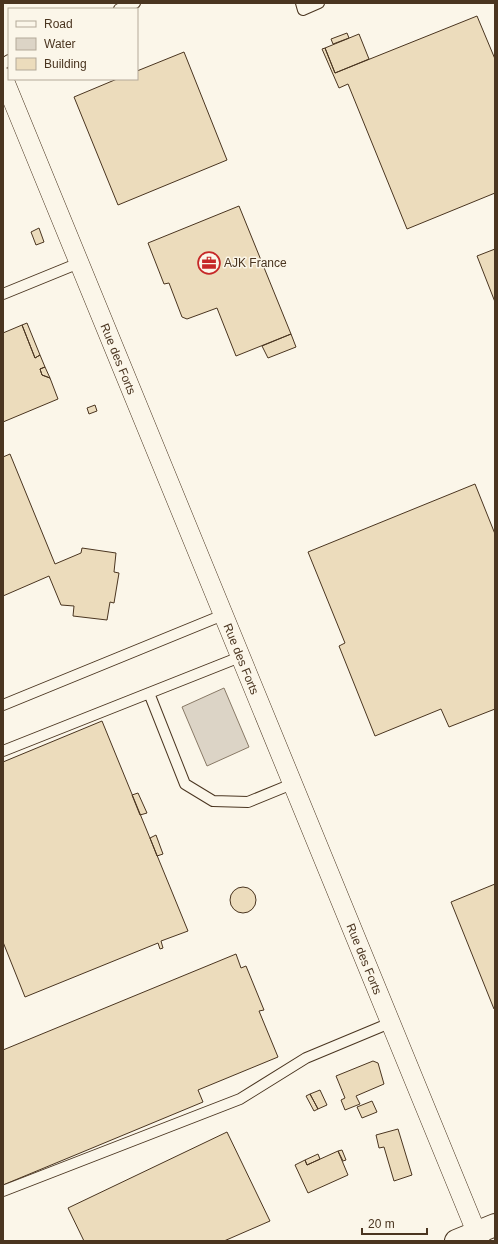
<svg xmlns="http://www.w3.org/2000/svg" width="498" height="1244" font-family="Helvetica,sans-serif">
  <style>
    .water { fill: #dcd4c6; stroke: #887966 }
    .building { fill: #ecdcbc; stroke: #4a3520 }
    .lines { fill: none; stroke-linecap: round; stroke-linejoin: round }
    .lane-casing { stroke: #4a3520; stroke-width: 12 }
    .street-casing { stroke: #4a3520; stroke-width: 20 }
    .secondary-casing { stroke: #4a3520; stroke-width: 24 }
    .lane { stroke: #fbf6e9; stroke-width: 10 }
    .street { stroke: #fbf6e9; stroke-width: 19 }
    .secondary { stroke: #fbf6e9; stroke-width: 22 }
    .labels { text-anchor: middle; stroke-width: 3; stroke-linejoin: round; paint-order: stroke }
    .poi-label { font-size: 12px; fill: #4a3520; stroke: #fbf6e9; text-anchor: start }
    .street-label { font-size: 12px; fill: #4a3520; stroke: #fbf6e9 }
  </style>
  <rect width="100%" height="100%" fill="#fbf6e9"/>
  <!-- water -->
  <path class="water" d="M224 688 249 747 207 766 182 707Z"/>
  <!-- building -->
  <path class="building" d="M477 16 495 59V193L407 229 348 84 339 88 322 49 325 48 335 73Z
    M347 33 349 38 333 44 331 39Z
    M359 34 369 59 335 73 325 48Z
    M184 52 227 160 118 205 74 97 117 79H137V71Z
    M239 206 291 334 236 356 217 308 187 319 182 317 169 283 164 284 148 243Z
    M39 228 44 242 36 245 31 232Z
    M495 249V302L477 256Z
    M27 323 40 355 35 358 22 325Z
    M22 325 35 358 40 355 45 367 40 369 42 375 50 378 58 399 3 422V333Z
    M291 334 296 347 268 358 262 346Z
    M45 367 50 378 42 375 40 369Z
    M95 405 97 411 89 414 87 408Z
    M10 454 55 564 81 553 82 548 116 553 114 572 119 573 114 603 110 602 107 620 73 616 74 606 61 605 49 576 3 596V457Z
    M475 484 495 534V709L449 727 441 709 375 736 339 646 345 643 308 552Z
    M102 721 188 931 161 941 163 948 160 949 158 943 25 997 3 942V762Z
    M138 793 147 813 140 815 132 795Z
    M156 835 163 854 157 856 150 838Z
    M495 884V1009H494L451 902Z
    M230 900a13 13 0 1 1 26 0a13 13 0 1 1-26 0Z
    M236 954 241 968 246 966 264 1010 259 1011 278 1057 198 1090 203 1102 3 1185V1050Z
    M373 1061 378 1063 384 1084 356 1096 360 1104 345 1110 341 1100 345 1098 336 1076Z
    M320 1090 327 1105 318 1109 310 1094Z
    M310 1094 318 1109 314 1111 306 1096Z
    M372 1101 377 1112 362 1118 357 1107Z
    M398 1129 412 1175 394 1181 384 1147 379 1148 376 1135Z
    M227 1132 270 1221 224 1241H84L68 1208Z
    M342 1150 346 1160 343 1161 338 1151Z
    M338 1151 348 1175 308 1193 295 1165 305 1160 307 1165Z
    M318 1154 320 1159 307 1165 305 1160Z"/>
  <g class="lines">
    <!-- lane casing -->
    <g class="lane-casing">
      <path id="lane" d="M301 3 303 10 319 3
        M119 9 135 3
        M3 64 9 60
        M3 294 79 263
        M149 693 185 784 213 801 248 802 292 784
        M3 705 223 615
        M3 751 240 657
        M3 1191 240 1099 306 1058 390 1023"/>
    </g>
    <!-- street casing -->
    <g class="street-casing">
      <path id="street" d="M3 77 480 1241"/>
    </g>
    <!-- secondary casing -->
    <g class="secondary-casing">
      <path id="secondary" d="M456 1241 495 1225"/>
    </g>
    <!-- lane -->
    <use href="#lane" class="lane"/>
    <!-- street -->
    <use href="#street" class="street"/>
    <!-- secondary -->
    <use href="#secondary" class="secondary"/>
  </g>
  <!-- icons -->
  <defs>
    <g id="office-ring" transform="scale(1.15)"><circle r="9.5" fill="#fbf6e9" stroke="#c62828" stroke-width="1.5"/><path d="M-6-3h4V-5.5h4V-3h4V5H-6ZM-1-4.5V-3h2v-1.5ZM-6 0V1H6V0Z" fill="#c62828"/></g>
  </defs>
  <g fill-rule="evenodd">
    <use href="#office-ring" x="209" y="263"/>
  </g>
  <g class="labels">
    <!-- poi labels -->
    <g class="poi-label">
      <text x="224" y="267">AJK France</text>
    </g>
    <!-- street labels -->
    <g class="street-label">
      <text transform="translate(118 359) rotate(68)" y="4">Rue des Forts</text>
      <text transform="translate(241 659) rotate(68)" y="4">Rue des Forts</text>
      <text transform="translate(364 959) rotate(68)" y="4">Rue des Forts</text>
    </g>
  </g>
  <!-- border -->
  <rect width="498" height="1244" fill="none" stroke="#4a3520" stroke-width="8"/>
  <!-- legend -->
  <rect x="8" y="8" width="130" height="72" fill="#fbf6e9" stroke="#b4a999"/>
  <rect x="16" y="21" width="20" height="6" fill="#fbf6e9" stroke="#b4a999"/>
  <text x="44" y="28" font-size="12" fill="#4a3520">Road</text>
  <rect x="16" y="38" width="20" height="12" fill="#dcd4c6" stroke="#b4a999"/>
  <text x="44" y="48" font-size="12" fill="#4a3520">Water</text>
  <rect x="16" y="58" width="20" height="12" fill="#ecdcbc" stroke="#b4a999"/>
  <text x="44" y="68" font-size="12" fill="#4a3520">Building</text>
  <!-- scale -->
  <path d="M362 1228v6h65v-6" fill="none" stroke="#4a3520" stroke-width="2"/>
  <text x="368" y="1228" font-size="12" fill="#4a3520" stroke="#fbf6e9" stroke-width="3" paint-order="stroke">20 m</text>
</svg>
